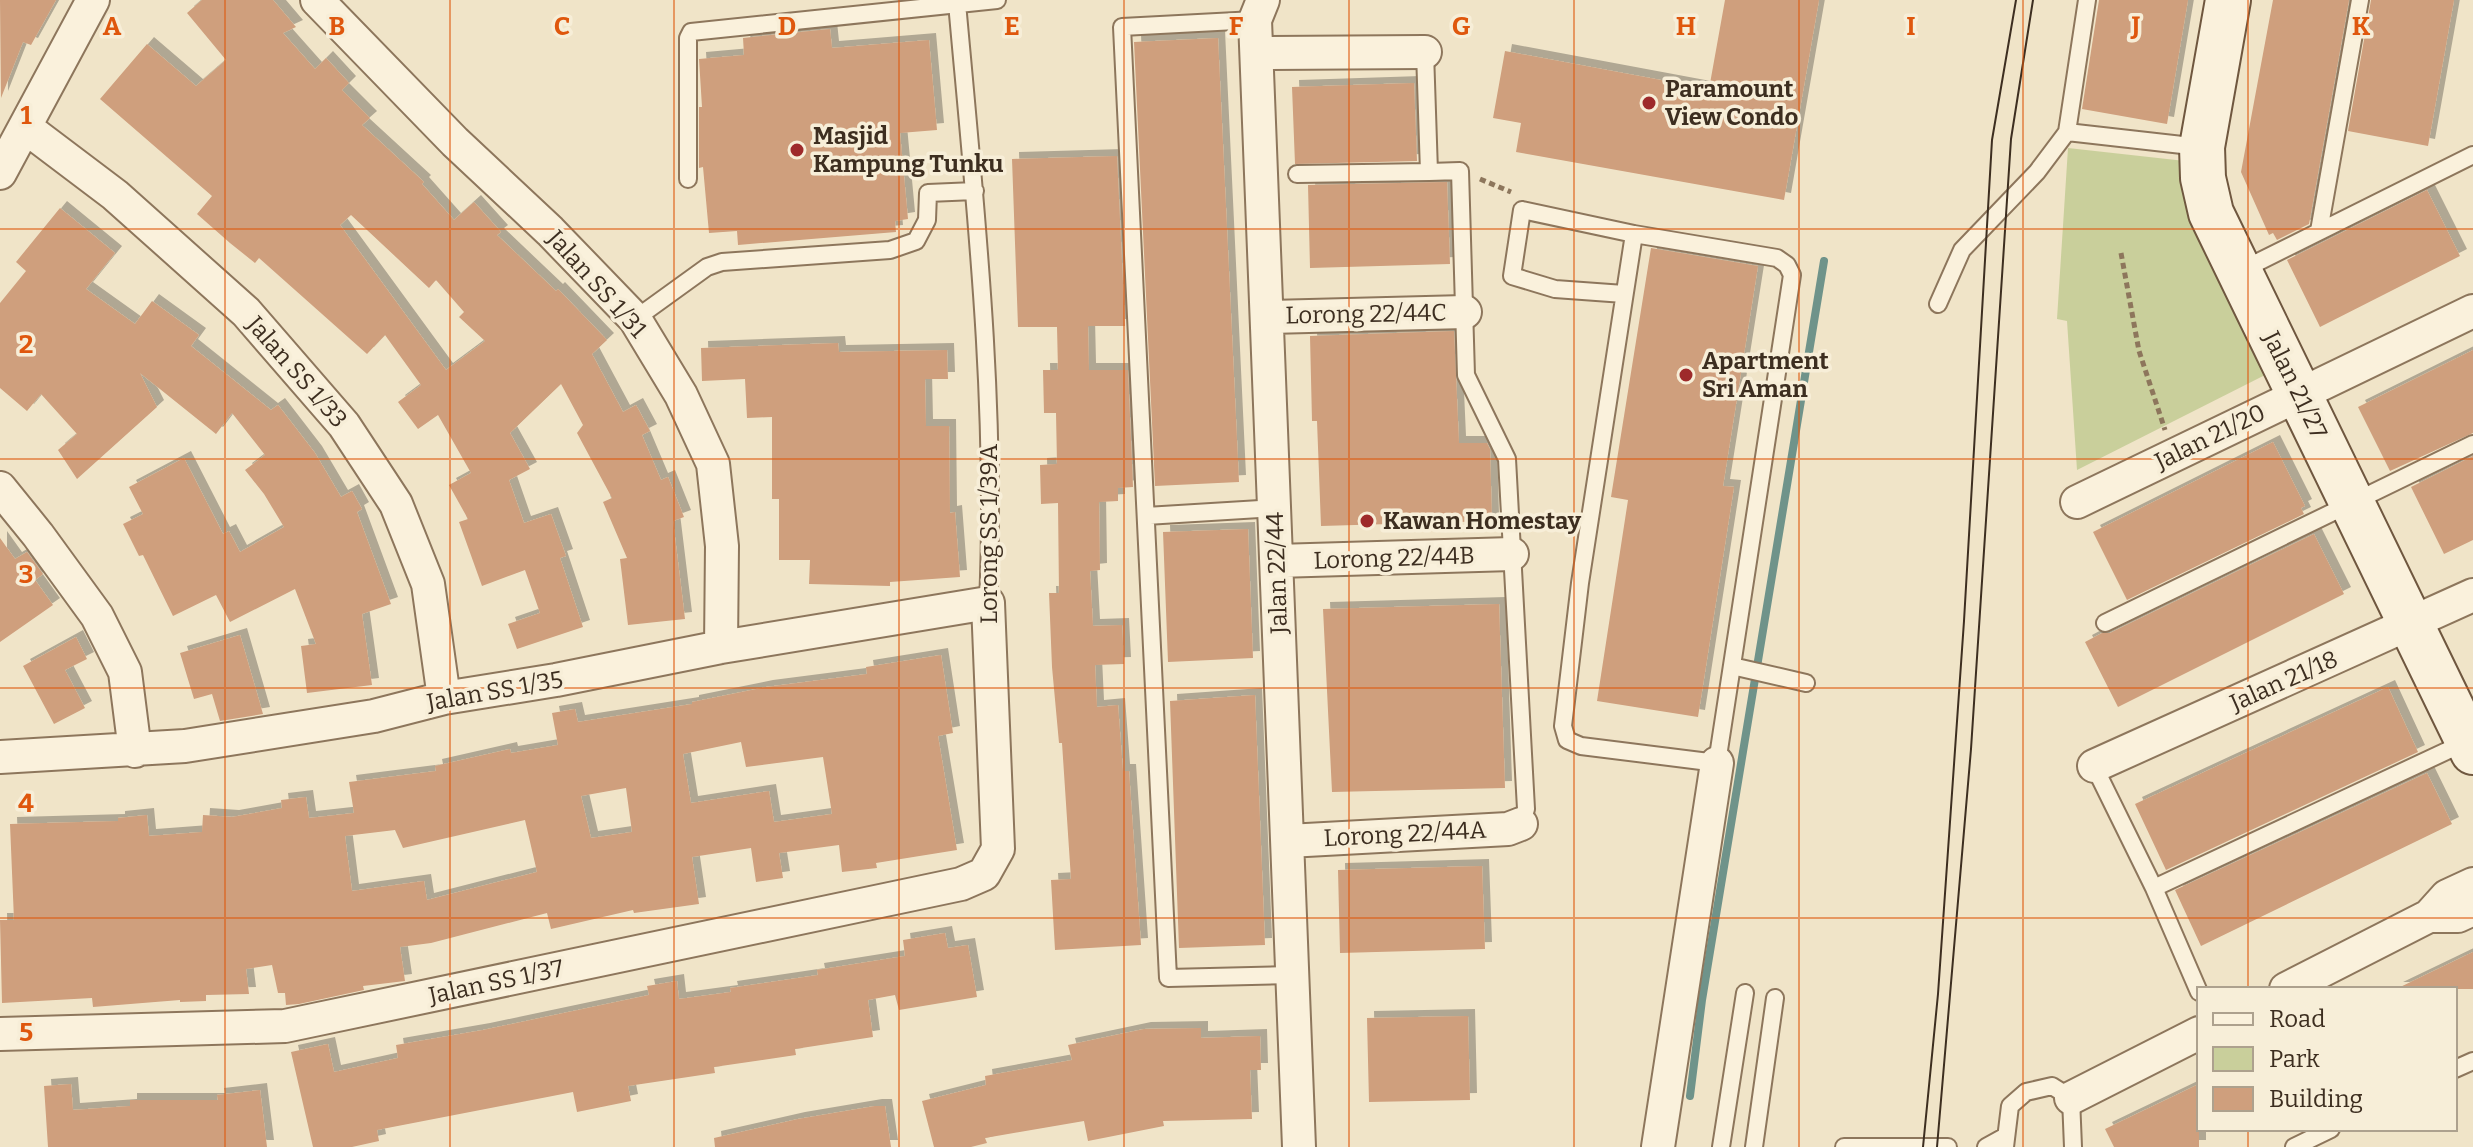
<svg xmlns="http://www.w3.org/2000/svg" width="2473" height="1147" font-family="Bitter,serif">
  <style>
    .green { fill: #c9cf9b }
    .lines { fill: none; stroke-linecap: round; stroke-linejoin: round }
    .stream { stroke: #6f938a; stroke-width: 8 }
    .building { fill: #cf9f7d; fill-rule: evenodd; filter: url(#shadow) }
    .lane-casing { stroke: #8d765c; stroke-width: 20 }
    .street-casing { stroke: #8d765c; stroke-width: 36 }
    .secondary-casing { stroke: #6f573f; stroke-width: 48 }
    .path { stroke: #8d765c; stroke-width: 5; stroke-dasharray: 6 4; stroke-linecap: butt }
    .lane { stroke: #faf1dc; stroke-width: 16 }
    .street { stroke: #faf1dc; stroke-width: 32 }
    .secondary { stroke: #faf1dc; stroke-width: 44 }
    .tram { stroke: #3d2e20; stroke-width: 2 }
    .grid { fill: none; stroke: #df570d; stroke-width: 2; stroke-opacity: 0.55 }
    .poi-dot { fill: #9e2a2b; stroke: #f7eed8; stroke-width: 3 }
    .labels { text-anchor: middle; stroke-width: 7; stroke-linejoin: round; paint-order: stroke }
    .poi-label { font-size: 24px; font-weight: bold; fill: #3d2e20; stroke: #f7eed8; text-anchor: start }
    .street-label { font-size: 24px; fill: #3d2e20; stroke: #f7eed8 }
    .grid-label { font-size: 26px; text-anchor: middle; font-weight: bold; fill: #df570d; stroke: #f7eed8; stroke-width: 7; stroke-linejoin: round; paint-order: stroke }
  </style>
  <defs>
    <filter id="shadow"><feDropShadow dx="7" dy="-7" stdDeviation="0" flood-color="#0004"/></filter>
  </defs>
  <rect width="100%" height="100%" fill="#f0e4c8"/>
  <!-- green -->
  <path class="green" d="M2068 148 2194 162 2271 372 2077 470 2067 321 2057 319Z"/>
  <g class="lines">
    <!-- stream -->
    <path class="stream" d="M1690 1096 1702 1000 1824 261"/>
  </g>
  <!-- building -->
  <path class="building" d="M0 0H56L31 45 23 42 1 98Z
    M202 0H273L296 27 283 33 315 69 326 58 349 83 342 90 370 118 362 125 424 182 422 184 454 220 474 202 501 232 497 235 556 291 558 289 607 340 592 354 623 412 636 405 650 431 642 435 661 480 668 477 684 517 673 521 685 619 628 625 620 559 627 558 603 502 612 498 577 433 583 425 561 384 510 433 530 469 509 480 524 523 551 514 566 556 560 558 583 627 517 649 508 624 540 613 525 570 482 586 459 522 468 519 449 485 471 473 438 415 418 429 398 402 421 385 385 335 367 354 259 258 255 263 230 243 197 214 212 196 100 99 147 44 196 86 226 60 187 13ZM351 215 429 288 436 280 464 312 459 317 485 341 446 370 340 225Z
    M1725 0H1819L1784 200 1516 152 1521 123 1493 118 1505 51 1709 89Z
    M2099 0H2188L2167 124 2082 109Z
    M2273 0H2349L2309 224 2277 240 2273 233 2269 235 2241 172Z
    M2371 0H2454L2428 146 2348 131Z
    M830 29 832 48 929 40 937 130 900 133 908 219 895 221 896 232 738 245 737 231 709 233 703 167 699 168V107H702L699 59 744 55 743 38Z
    M1218 38 1239 482 1155 486 1134 42Z
    M1414 83 1417 161 1295 164 1292 87Z
    M1117 156 1125 326H1088L1089 370H1128L1133 487 1118 488V501L1099 502 1100 570 1090 571 1093 626 1122 625 1124 664 1095 665 1097 707 1118 705 1123 771H1129L1141 945 1055 950 1051 880 1071 879 1062 743H1059L1052 667 1049 593H1059L1058 503 1041 504 1040 465 1057 464 1056 413H1044L1043 370H1058L1057 327H1018L1012 159Z
    M1447 182 1450 264 1310 268 1308 185Z
    M2427 190 2460 256 2320 327 2287 260Z
    M60 208 115 253 86 289 135 324 152 301 199 335 191 346 271 410 278 405 315 453 341 497 352 491 362 509 357 512 391 604 362 614 372 685 307 693 301 646 316 644 295 589 230 622 216 595 173 616 143 555 139 556 123 524 143 514 129 487 184 458 223 534 229 531 240 552 284 527 264 494 245 470 265 455 232 413 216 434 140 373 157 407 77 479 58 450 77 434 41 394 27 411 0 388V303L26 271 16 262Z
    M1651 248 1758 266 1723 486 1734 487 1698 717 1597 701 1628 500 1611 497Z
    M1454 331 1459 443H1487L1490 449 1492 521 1321 526 1317 421H1312L1310 336Z
    M838 343 839 352 947 350 948 379H925L926 426H949L950 513 955 512 960 577 890 582V586L809 584 810 560H779V499H772V417L747 418 745 379 702 381 701 348Z
    M2473 350V433L2390 471 2358 407Z
    M2273 442 2305 506 2301 508 2304 514 2127 600 2093 532Z
    M2473 456V540L2444 554 2411 487Z
    M1248 529 1253 658 1168 662 1163 532Z
    M2314 534 2344 594 2118 707 2085 642 2102 633H2110Z
    M0 538 15 559 27 552 43 574 35 580 53 605 0 642Z
    M1499 604 1505 788 1332 792 1323 609Z
    M240 635 263 714 220 721 212 694 194 699 180 653Z
    M76 637 87 659 65 670 85 708 54 724 23 666Z
    M941 655 953 733 938 736 957 850 876 863 877 868 842 872 839 845 779 853 783 878 756 882 751 848 692 857 699 904 634 913 633 910 551 929 547 913 431 943 400 947 405 981 363 986 364 990 299 1004 286 1005 285 993H278L272 965 246 969 249 994 206 995V1001L180 1002V1000L93 1007 92 998 2 1003 0 920H14L10 824 118 821V818L147 815 149 836 202 832 203 815 232 817 282 808 281 800 306 797 309 818 354 813 349 782 436 771 435 766 510 749 511 753 558 745 552 713 575 709 578 722 692 704V702L766 687 867 674 866 667ZM741 742 746 767 823 757 832 814 774 822 769 791 691 803 683 754ZM626 788 632 832 591 838 581 796ZM525 820 537 872 427 900 424 881 352 891 345 836 395 830 403 848Z
    M2388 687 2418 752 2166 870 2135 804Z
    M1255 695 1265 945 1179 948 1170 701Z
    M2427 773 2452 824 2201 946 2175 890Z
    M1482 866 1485 949 1340 953 1338 870Z
    M945 933 948 948 968 945 977 997 899 1010 895 995 868 1000 873 1037 795 1049 796 1055 714 1067 715 1073 628 1086 631 1101 577 1112 573 1092 377 1130 379 1141 352 1147H313L291 1052 328 1044 334 1072 398 1058 396 1045 483 1030 649 995 647 986 677 981 679 999 731 992 730 988 818 975 817 970 905 956 903 940Z
    M2473 952V989H2396L2446 965Z
    M1468 1016 1470 1100 1369 1102 1367 1018Z
    M1201 1028V1038L1260 1036 1261 1070H1250L1252 1119 1163 1121 1164 1126 1088 1141 1084 1121 985 1138 987 1143 971 1147H934L922 1101 986 1085 985 1076 1072 1060 1068 1045 1144 1029Z
    M71 1084 73 1110 130 1106V1100H218L217 1095 260 1090 267 1147H48L44 1086Z
    M2199 1084V1147H2114L2105 1129Z
    M875 1106H885L891 1147H715L714 1138 798 1119Z"/>
  <g class="lines">
    <!-- lane casing -->
    <g class="lane-casing">
      <path id="lane" d="M2087 0 2067 132 2200 147
        M957 3C975 203 997 402 988 603
        M1255 20 1122 27 1168 978 1292 975
        M1425 52 1429 172 1460 171 1466 375 1507 459 1526 809 1521 824
        M1297 174 1429 172
        M688 179V38L691 32 997 0
        M2319 231 2360 0
        M1634 234 1777 258 1787 265 1792 275 1717 763 1581 746 1567 740 1563 726 1580 583Z
        M2242 270 2473 155
        M1624 294 1555 289 1512 276 1522 210 1634 234
        M1938 304 1962 250 2037 172 2067 132
        M635 319 707 267 722 262 890 250 916 241 927 220 928 193 975 191
        M1146 516 1275 508
        M2105 623 2473 444
        M1732 666 1806 683
        M2094 766 2154 888 2199 992
        M2154 888 2468 741
        M2455 1069 2473 1061
        M1721 1147 1745 993
        M1754 1147 1775 998
        M1844 1147H1948
        M1986 1147 2006 1136
        M2005 1147 2010 1106 2026 1092 2052 1086 2071 1098 2073 1147
        M2294 1147 2331 1129"/>
    </g>
    <!-- street casing -->
    <g class="street-casing">
      <path id="street" d="M317 0 455 142 550 231 635 319 681 395 713 464 722 546 721 647
        M1263 0 1255 20 1299 1147
        M1257 53 1425 52
        M25 127 115 195 246 312 344 425 396 504 428 584 444 698
        M0 173 93 0
        M1267 317 1465 312
        M0 488 38 535 97 616 125 672 135 751
        M2077 502 2473 311
        M1277 561 1512 554
        M0 757 185 746 374 716 444 698 556 680 721 647 988 603 998 849 984 874 961 884 285 1026 0 1034
        M2094 766 2473 595
        M1288 841 1508 829 1521 824
        M2429 916H2458L2473 909
        M2286 989 2429 916 2447 896 2473 884
        M2071 1098 2199 1033
        M1658 1147 1717 763"/>
    </g>
    <!-- secondary casing -->
    <g class="secondary-casing">
      <path id="secondary" d="M2228 0 2202 147 2203 178 2211 213 2473 752"/>
    </g>
    <!-- path -->
    <path class="path" d="M1480 179 1511 192
      M2121 253 2139 351 2165 430"/>
    <!-- lane -->
    <use href="#lane" class="lane"/>
    <!-- street -->
    <use href="#street" class="street"/>
    <!-- secondary -->
    <use href="#secondary" class="secondary"/>
    <!-- tram -->
    <path class="tram" d="M1923 1147 1938 994 1964 621 1992 140 2016 0
      M1937 1147 1971 749 2011 139 2033 0"/>
  </g>
  <!-- grid -->
  <path class="grid" d="M225 0V1147M450 0V1147M674 0V1147M899 0V1147M1124 0V1147M1349 0V1147M1574 0V1147M1799 0V1147M2023 0V1147M2248 0V989M0 229H2473M0 459H2473M0 688H2473M0 918H2473M2248 1129V1147"/>
  <!-- markers -->
  <g class="poi-dot">
    <circle cx="1649" cy="103" r="8"/>
    <circle cx="797" cy="150" r="8"/>
    <circle cx="1686" cy="375" r="8"/>
    <circle cx="1367" cy="521" r="8"/>
  </g>
  <g class="labels">
    <!-- poi labels -->
    <g class="poi-label">
      <text x="1665" y="97">Paramount<tspan x="1665" dy="28">View Condo</tspan></text>
      <text x="813" y="144">Masjid<tspan x="813" dy="28">Kampung Tunku</tspan></text>
      <text x="1702" y="369">Apartment<tspan x="1702" dy="28">Sri Aman</tspan></text>
      <text x="1383" y="529">Kawan Homestay</text>
    </g>
    <!-- street labels -->
    <g class="street-label">
      <text transform="translate(597 284) rotate(48)" y="8">Jalan SS 1/31</text>
      <text transform="translate(1366 314) rotate(-1)" y="8">Lorong 22/44C</text>
      <text transform="translate(297 372) rotate(49)" y="8">Jalan SS 1/33</text>
      <text transform="translate(2295 385) rotate(64)" y="8">Jalan 21/27</text>
      <text transform="translate(2210 437) rotate(-26)" y="8">Jalan 21/20</text>
      <text transform="translate(989 534) rotate(-90)" y="8">Lorong SS 1/39A</text>
      <text transform="translate(1394 558) rotate(-2)" y="8">Lorong 22/44B</text>
      <text transform="translate(1277 573) rotate(-92)" y="8">Jalan 22/44</text>
      <text transform="translate(2284 681) rotate(-24)" y="8">Jalan 21/18</text>
      <text transform="translate(495 691) rotate(-10)" y="8">Jalan SS 1/35</text>
      <text transform="translate(1405 834) rotate(-3)" y="8">Lorong 22/44A</text>
      <text transform="translate(496 982) rotate(-12)" y="8">Jalan SS 1/37</text>
    </g>
  </g>
  <g class="grid-label">
    <text x="112" y="35">A</text>
    <text x="337" y="35">B</text>
    <text x="562" y="35">C</text>
    <text x="787" y="35">D</text>
    <text x="1012" y="35">E</text>
    <text x="1236" y="35">F</text>
    <text x="1461" y="35">G</text>
    <text x="1686" y="35">H</text>
    <text x="1911" y="35">I</text>
    <text x="2136" y="35">J</text>
    <text x="2361" y="35">K</text>
    <text x="26" y="124">1</text>
    <text x="26" y="353">2</text>
    <text x="26" y="583">3</text>
    <text x="26" y="812">4</text>
    <text x="26" y="1041">5</text>
  </g>
  <!-- legend -->
  <rect x="2197" y="987" width="260" height="144" fill="#f7eed8" stroke="#ada18e" stroke-width="2"/>
  <rect x="2213" y="1013" width="40" height="12" fill="#faf1dc" stroke="#ada18e" stroke-width="2"/>
  <text x="2269" y="1027" font-size="24" fill="#3d2e20">Road</text>
  <rect x="2213" y="1047" width="40" height="24" fill="#c9cf9b" stroke="#ada18e" stroke-width="2"/>
  <text x="2269" y="1067" font-size="24" fill="#3d2e20">Park</text>
  <rect x="2213" y="1087" width="40" height="24" fill="#cf9f7d" stroke="#ada18e" stroke-width="2"/>
  <text x="2269" y="1107" font-size="24" fill="#3d2e20">Building</text>
</svg>
